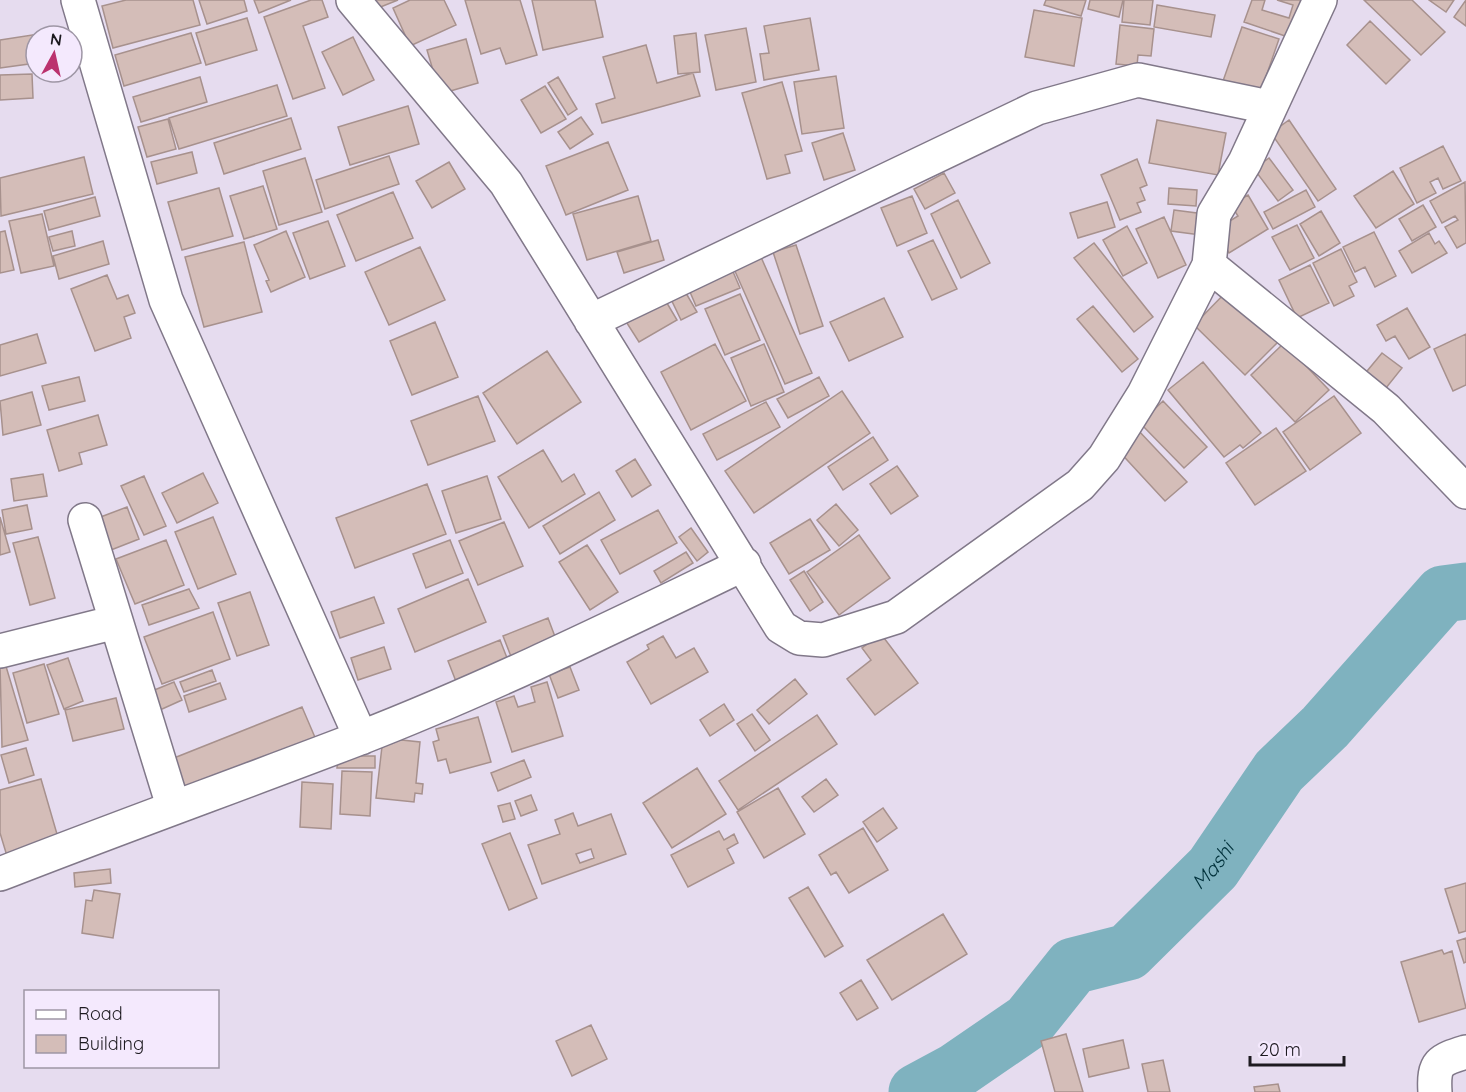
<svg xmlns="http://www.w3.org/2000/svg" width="1466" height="1092" font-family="Quicksand,sans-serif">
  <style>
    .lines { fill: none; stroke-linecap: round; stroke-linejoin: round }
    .river { stroke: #7fb2bf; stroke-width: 57 }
    .building { fill: #d4bdb8; stroke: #a7918d; stroke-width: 1.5; fill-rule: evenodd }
    .minor-casing { stroke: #817889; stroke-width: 36 }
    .minor { stroke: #fff; stroke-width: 33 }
    .labels { text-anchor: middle; stroke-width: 4.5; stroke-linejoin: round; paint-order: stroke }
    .water-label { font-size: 20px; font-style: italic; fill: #00313b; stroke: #f4e9fd }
  </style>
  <rect width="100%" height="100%" fill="#e6dcef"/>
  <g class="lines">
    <!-- river -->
    <path class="river" id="s1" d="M917 1092 956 1071 1029 1021 1073 966 1128 952 1213 868 1279 771 1325 727 1443 594 1466 591"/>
  </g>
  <!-- building -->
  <path class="building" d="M126 0H193L200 25 113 48 102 6Z
    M199 0H244L247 11 207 24Z
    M254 0H291L259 13Z
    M311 0H322L328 17 303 26 325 88 293 99 264 17Z
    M375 0H398L378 8Z
    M410 0H444L456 25 410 46 393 8Z
    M465 0H520L537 55 506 64 500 48 481 54Z
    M532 0H595L603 37 543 50Z
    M1046 0H1086L1081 16 1044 5Z
    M1090 0H1123L1119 17 1088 9Z
    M1124 0H1153L1150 25 1122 22Z
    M1252 0H1265L1262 10 1289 18 1293 5 1277 0H1301L1288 37 1244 22Z
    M1364 0H1412L1445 32 1421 55Z
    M1429 0H1454L1446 12Z
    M1466 0V26L1454 17Z
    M1157 5 1215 15 1211 37 1154 27Z
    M1034 10 1082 18 1074 66 1025 57Z
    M247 18 257 50 206 65 196 33Z
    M810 18 819 70 764 80 760 54 769 53 764 26Z
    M1370 21 1410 60 1386 84 1347 45Z
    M1120 25 1154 29 1151 56 1138 55 1137 66 1116 64Z
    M1242 27 1279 39 1260 94 1223 81Z
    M746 28 756 82 716 90 705 35Z
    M58 31 59 36H36V63L0 68V40Z
    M191 33 201 63 124 86 115 55Z
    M696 33 700 72 678 74 674 36Z
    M353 37 374 80 343 95 322 52Z
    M466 39 478 83 440 94 427 50Z
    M646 45 657 83 693 73 700 96 602 123 596 104 615 98 603 57Z
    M32 74 33 98 0 100V75Z
    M836 76 844 128 802 134 794 82Z
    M200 77 207 102 141 122 133 97Z
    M558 77 577 109 568 115 548 83Z
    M782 82 802 151 785 155 790 173 767 179 742 93Z
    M277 85 287 116 179 149 169 118Z
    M545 86 566 119 541 133 521 100Z
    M408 106 419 144 350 165 338 127Z
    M581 117 593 134 570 149 558 132Z
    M291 118 301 149 224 174 214 143Z
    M168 119 176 149 147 157 138 127Z
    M1157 120 1226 133 1218 175 1149 163Z
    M1289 120 1336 189 1318 201 1271 133Z
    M843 133 855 170 824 180 812 143Z
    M608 142 628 190 566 215 546 166Z
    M1443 146 1461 181 1443 189 1438 178 1430 182 1436 193 1417 203 1400 168Z
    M192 152 197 173 157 184 151 162Z
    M389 156 399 184 325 209 316 180Z
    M84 157 93 194 1 216 0 178Z
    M305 158 322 212 279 225 263 171Z
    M1269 158 1293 190 1278 201 1254 169Z
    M1137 159 1147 185 1140 188 1145 200 1137 203 1141 212 1120 220 1101 175Z
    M449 162 465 189 432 208 416 181Z
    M1393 171 1414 204 1376 228 1354 196Z
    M944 173 955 193 925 209 914 189Z
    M1465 182 1466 243 1457 248 1445 227 1458 220 1455 216 1442 223 1430 201Z
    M263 186 277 229 244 239 230 196Z
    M219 188 233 236 182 250 168 202Z
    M1169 188 1197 190 1196 206 1168 204Z
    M1306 190 1315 207 1273 229 1264 212Z
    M393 192 413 238 356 261 337 215Z
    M1248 195 1268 229 1229 253 1215 230 1238 216 1231 205Z
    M638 196 651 241 587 260 573 214Z
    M912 196 927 233 897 246 881 208Z
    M95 197 100 216 49 230 44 211Z
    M958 200 990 263 961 278 931 214Z
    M1107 202 1115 227 1078 238 1070 213Z
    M1423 205 1436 227 1412 241 1399 219Z
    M1174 210 1212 215 1208 236 1171 231Z
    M1321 211 1340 243 1319 256 1300 224Z
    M42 214 54 266 21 273 9 221Z
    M1164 217 1186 265 1158 278 1136 229Z
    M328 221 345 266 310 279 293 233Z
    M1297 225 1314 258 1290 270 1272 237Z
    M1127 226 1147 263 1123 276 1103 240Z
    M5 231 14 270 0 273V232Z
    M72 231 75 246 53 251 49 237Z
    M286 231 305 277 271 292 266 281 269 280 254 245Z
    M1374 232 1396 276 1375 287 1365 267 1355 272 1343 247Z
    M1429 233 1435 244 1439 241 1447 253 1412 273 1399 251Z
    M658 240 664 260 624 273 617 252Z
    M933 240 957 289 932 300 908 251Z
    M103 241 109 264 59 279 53 256Z
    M244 242 262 312 204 327 185 257Z
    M1094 243 1153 317 1134 332 1074 258Z
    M796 245 823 326 800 334 773 252Z
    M420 247 445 300 389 325 365 272Z
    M1341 249 1357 282 1349 286 1354 296 1334 306 1313 263Z
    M761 257 812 373 785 384 734 269Z
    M1310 265 1329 303 1297 318 1279 280Z
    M731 267 740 288 696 306 687 285Z
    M107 275 117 299 128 295 135 313 124 317 131 338 95 351 71 289Z
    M683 288 697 312 681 320 669 295Z
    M1227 291 1279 341 1245 375 1194 325Z
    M740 294 760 340 725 355 705 309Z
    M664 298 677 320 639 342 625 320Z
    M884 298 903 337 849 361 830 322Z
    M1093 306 1138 359 1122 372 1077 319Z
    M1407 308 1430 347 1409 359 1395 336 1386 341 1377 325Z
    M435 322 458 377 412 395 390 341Z
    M37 334 46 363 0 376V345Z
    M1466 334V385L1453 391 1434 349Z
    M1284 343 1329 390 1295 422 1251 375Z
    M715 344 746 401 691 430 661 372Z
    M764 344 784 392 751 406 731 358Z
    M547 351 581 402 517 444 483 393Z
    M1382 353 1402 368 1378 398 1358 382Z
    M1203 362 1261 433 1243 448 1240 445 1224 457 1168 390Z
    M79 377 85 401 49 410 42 386Z
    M819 377 829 396 788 418 777 399Z
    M842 391 870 433 754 513 725 471Z
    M32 392 41 425 3 435 0 401Z
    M478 396 495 441 428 465 411 421Z
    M1334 396 1361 433 1310 470 1283 432Z
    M1163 401 1207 447 1184 468 1140 423Z
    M766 402 780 427 717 460 703 434Z
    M98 415 107 445 79 453 82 464 59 471 47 430Z
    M1276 428 1306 471 1255 505 1226 463Z
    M1137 429 1187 482 1165 501 1116 448Z
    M873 437 888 460 843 490 828 467Z
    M543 450 562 482 574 474 585 494 529 528 498 477Z
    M635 459 651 485 632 497 616 471Z
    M897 466 918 496 891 514 870 484Z
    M203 473 218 503 177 523 162 493Z
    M43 474 47 496 14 501 11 479Z
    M144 476 166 526 144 535 121 486Z
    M487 476 501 519 456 533 442 491Z
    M427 484 446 534 355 568 336 518Z
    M599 492 615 520 560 554 543 526Z
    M836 504 858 530 839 546 817 520Z
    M27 505 32 529 6 534 2 510Z
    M127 507 139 539 111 550 98 518Z
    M658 510 677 543 620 574 601 540Z
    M0 517 10 552 0 555Z
    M213 517 236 574 198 589 175 532Z
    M810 519 830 550 789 574 770 543Z
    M504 522 523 566 478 585 459 541Z
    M691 528 708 552 697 561 679 537Z
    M859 535 890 578 839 615 807 572Z
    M38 537 55 598 30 605 13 543Z
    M166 540 184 585 135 604 116 559Z
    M450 540 463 573 426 588 413 554Z
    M587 545 618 592 590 610 559 562Z
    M686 552 693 563 661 583 654 571Z
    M804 571 823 602 810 611 790 580Z
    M468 579 486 622 415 652 398 609Z
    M189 589 199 608 149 625 142 605Z
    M250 592 269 645 237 656 218 603Z
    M374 597 384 623 340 638 331 612Z
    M213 612 230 659 162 684 144 637Z
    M548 618 557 642 512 659 503 636Z
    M881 634 918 683 875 715 847 679 871 660 862 648Z
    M663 636 676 658 694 648 708 672 651 704 627 662 649 649 647 645Z
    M500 640 509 663 457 684 448 661Z
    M384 647 391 669 358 680 351 658Z
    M68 658 83 701 64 709 47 665Z
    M5 663 28 740 2 747 0 664Z
    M44 664 59 714 27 723 13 673Z
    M570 667 579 690 558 698 549 674Z
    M212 670 216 681 184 692 180 682Z
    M795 679 807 694 769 724 757 710Z
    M174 682 182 700 160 710 152 691Z
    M547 682 563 736 512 752 496 702 514 696 518 707 535 702 531 687Z
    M220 683 226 699 189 712 184 696Z
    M116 698 124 729 73 741 65 710Z
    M724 704 734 720 710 736 700 720Z
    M302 707 317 742 183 795 169 760Z
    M752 714 770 740 755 751 737 724Z
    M817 715 837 744 738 810 719 781Z
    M478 717 491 762 450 773 446 759 438 761 433 742 439 740 436 729Z
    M383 738 420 742 416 783 423 784 422 794 415 793 414 802 376 798Z
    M26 748 34 775 9 783 1 755Z
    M338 756H375V768H337Z
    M524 760 531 777 498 791 491 773Z
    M697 768 726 814 672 848 643 803Z
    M342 771 372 772 370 816 340 814Z
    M41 779 59 841 7 856 0 833V790Z
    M826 779 838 795 814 812 802 797Z
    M302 782 333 784 331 829 300 827Z
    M778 788 805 834 764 858 737 812Z
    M531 795 537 810 521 816 515 801Z
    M510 803 515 819 503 822 498 806Z
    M883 808 897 828 877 842 863 822Z
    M573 813 578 826 611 814 626 854 542 884 528 845 560 834 555 820ZM591 849 594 858 580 863 576 854Z
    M863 828 888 870 849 893 836 872 831 875 819 855Z
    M719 831 724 840 734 834 738 843 727 849 734 863 688 887 671 855Z
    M510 833 537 898 509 910 482 844Z
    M110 869 111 883 75 887 74 873Z
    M1466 883V931L1459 933 1445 889Z
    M808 887 843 946 825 957 789 898Z
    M94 890 120 894 113 938 82 933 86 900 92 901Z
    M943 914 967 954 892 1000 867 960Z
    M1466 938V962L1464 963 1457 941Z
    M1442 950 1444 954 1452 951 1466 1008 1419 1022 1401 962Z
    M861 980 878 1008 857 1020 840 993Z
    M591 1025 607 1059 572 1076 556 1041Z
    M1066 1034 1083 1092H1055L1041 1041Z
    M1123 1040 1129 1068 1089 1077 1083 1049Z
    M1163 1060 1170 1092H1148L1142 1064Z
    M1278 1084 1280 1092H1255L1254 1087Z"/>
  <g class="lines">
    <!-- minor casing -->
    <g class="minor-casing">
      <path id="minor" d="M78 0 166 300 361 738
        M353 0 506 183 781 627 799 638 823 640 896 617 1080 485 1104 458 1144 394 1209 265 1214 214 1245 162 1320 0
        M1209 265 1386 409 1466 492
        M591 321 1037 108 1138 80 1269 107
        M85 520 173 806
        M0 651 116 622
        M0 874C120 827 240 784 360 738 491 687 617 625 744 564
        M1435 1092C1433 1062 1440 1060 1466 1052"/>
    </g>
    <!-- minor -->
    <use href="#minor" class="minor"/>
  </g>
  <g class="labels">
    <!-- water labels -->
    <g class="water-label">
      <text dy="7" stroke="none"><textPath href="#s1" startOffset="381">Mashi</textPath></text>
    </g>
  </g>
  <!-- legend -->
  <rect x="24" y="990" width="195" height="78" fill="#f4e9fd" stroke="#9e96a5" stroke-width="1.5"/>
  <rect x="36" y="1010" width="30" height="9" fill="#ffffff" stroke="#9e96a5" stroke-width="1.5"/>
  <text x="78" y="1020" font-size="18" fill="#1d1a20">Road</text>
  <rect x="36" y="1035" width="30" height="18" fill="#d4bdb8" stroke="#9e96a5" stroke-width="1.5"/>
  <text x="78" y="1050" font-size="18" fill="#1d1a20">Building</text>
  <!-- north arrow -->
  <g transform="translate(54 54) rotate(8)"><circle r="28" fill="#f4e9fd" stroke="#9e96a5" stroke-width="1.5"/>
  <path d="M0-4.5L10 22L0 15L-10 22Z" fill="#bb326e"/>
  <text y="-9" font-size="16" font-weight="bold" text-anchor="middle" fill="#1d1a20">N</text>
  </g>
  <!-- scale -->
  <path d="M1250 1056v9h94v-9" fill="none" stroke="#1d1a20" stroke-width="3"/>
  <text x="1259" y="1056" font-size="18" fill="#1d1a20" stroke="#f4e9fd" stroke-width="4.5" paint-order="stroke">20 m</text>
</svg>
